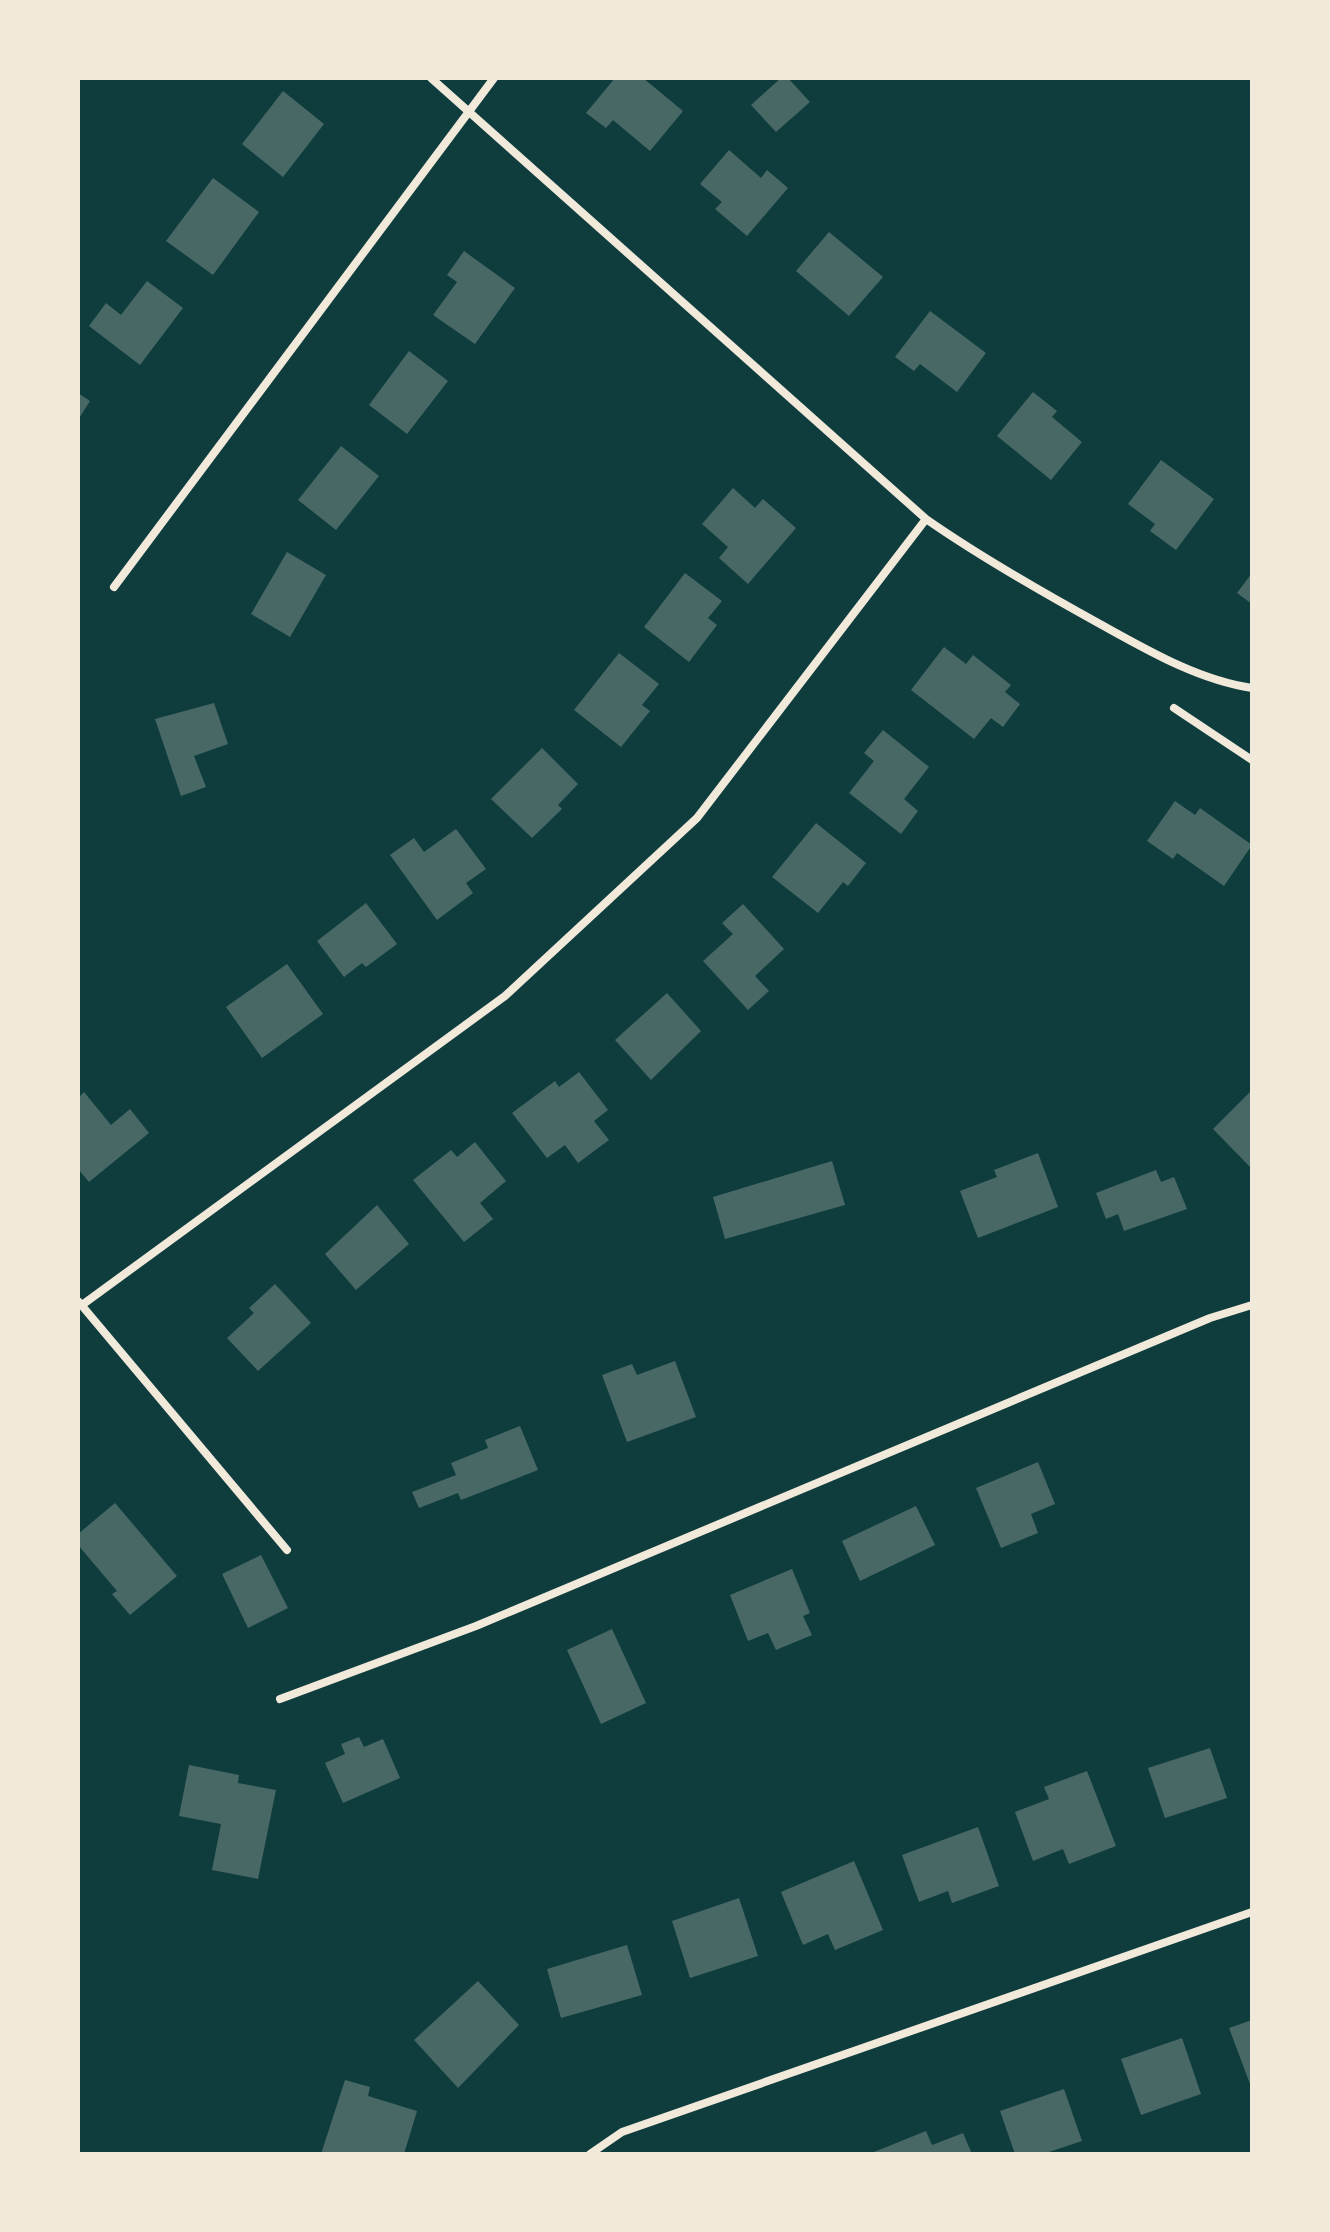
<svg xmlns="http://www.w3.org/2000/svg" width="1330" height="2232" font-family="'Archivo Narrow',sans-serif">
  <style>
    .building { fill: #486865 }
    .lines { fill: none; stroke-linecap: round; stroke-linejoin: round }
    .minor { stroke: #f1e9da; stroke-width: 8 }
  </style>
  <rect width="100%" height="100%" fill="#0f3d3e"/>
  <!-- building -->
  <path class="building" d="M615 78H643L683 111 650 151 613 120 606 128 586 113Z
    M781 78H788L810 102 776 132 751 105Z
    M283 91 324 124 283 177 242 144Z
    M729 150 761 178 767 170 788 188 747 236 715 209 722 202 700 184Z
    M213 178 259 212 213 275 166 241Z
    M829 232 883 277 849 316 796 271Z
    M464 251 515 288 475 344 433 315 457 282 447 275Z
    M147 281 183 308 140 365 89 326 106 303 121 315Z
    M930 311 986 353 957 392 920 364 914 371 895 357Z
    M409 351 448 381 407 434 369 405Z
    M1033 392 1057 411 1052 417 1082 442 1051 480 997 436Z
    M78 393 90 401 78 420Z
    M341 446 379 476 336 530 298 500Z
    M1161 460 1214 499 1176 550 1150 531 1155 524 1128 504Z
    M733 488 755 508 763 499 796 528 748 584 719 558 728 547 702 524Z
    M287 552 326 575 290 637 251 614Z
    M685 573 722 601 708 618 717 625 689 662 644 627Z
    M1252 573V604L1237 593Z
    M944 647 966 664 973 655 1011 685 1005 692 1020 704 1003 727 991 718 974 739 911 690Z
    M619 653 659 684 642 705 650 711 621 747 574 710Z
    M214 703 228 744 194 756 206 787 181 796 155 719Z
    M883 730 929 767 904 799 918 811 901 834 849 793 874 761 864 753Z
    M542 748 578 784 558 805 562 809 532 838 491 799Z
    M1175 801 1195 815 1200 808 1252 845 1224 886 1177 853 1173 859 1147 841Z
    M816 823 866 863 848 886 843 882 818 913 772 877Z
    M456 829 486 869 466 883 473 893 437 920 390 855 414 838 424 852Z
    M366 903 397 944 366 967 362 963 344 977 317 941Z
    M743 904 784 949 755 976 769 991 748 1010 703 961 733 934 722 923Z
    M287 964 323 1014 262 1058 226 1007Z
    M667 993 701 1031 651 1080 615 1040Z
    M579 1072 608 1110 594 1121 609 1140 578 1163 565 1145 547 1158 512 1113 555 1081 559 1087Z
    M1252 1090V1169L1213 1129Z
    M84 1092 111 1125 130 1109 149 1133 89 1182 78 1169V1098Z
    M475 1142 506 1181 480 1203 493 1219 464 1242 413 1180 451 1150 457 1157Z
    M1038 1153 1058 1207 978 1238 960 1191 997 1177 994 1170Z
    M832 1161 845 1205 725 1239 713 1197Z
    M1156 1170 1161 1182 1174 1177 1187 1209 1124 1231 1118 1214 1106 1219 1096 1193Z
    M377 1205 409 1244 356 1290 325 1254Z
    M275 1284 311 1323 258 1371 227 1338 254 1313 249 1308Z
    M675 1361 696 1417 627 1442 602 1375 632 1364 637 1375Z
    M520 1426 538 1470 461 1500 458 1493 419 1508 412 1492 456 1475 451 1463 488 1448 485 1440Z
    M1038 1462 1055 1504 1031 1514 1038 1533 1001 1548 976 1488Z
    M115 1503 177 1576 130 1615 112 1594 117 1591 78 1545V1534Z
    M916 1506 935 1545 860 1581 842 1541Z
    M261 1555 288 1608 248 1628 222 1574Z
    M792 1569 810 1613 803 1616 812 1635 776 1650 768 1633 748 1641 730 1595Z
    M612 1629 646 1703 601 1724 567 1650Z
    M359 1737 364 1747 383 1739 400 1778 343 1803 325 1763 345 1754 341 1744Z
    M1210 1748 1227 1798 1165 1818 1148 1768Z
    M189 1765 239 1775 238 1783 276 1790 258 1879 212 1870 221 1824 179 1816Z
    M1087 1771 1116 1846 1069 1864 1063 1849 1033 1861 1015 1812 1049 1799 1044 1787Z
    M978 1827 999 1886 952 1903 948 1891 919 1902 902 1855Z
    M854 1861 883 1930 835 1950 828 1934 803 1945 781 1892Z
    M739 1898 758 1956 690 1978 672 1921Z
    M627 1945 642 1995 561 2018 547 1969Z
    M478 1981 519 2025 458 2088 414 2040Z
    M1252 2020V2083L1250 2084 1229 2028Z
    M1182 2038 1201 2094 1141 2115 1121 2059Z
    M345 2080 370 2087 368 2096 417 2111 404 2154H321Z
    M1064 2089 1082 2141 1043 2154H1015L1000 2111Z
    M926 2131 932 2145 963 2133 972 2154H869Z"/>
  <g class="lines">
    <!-- minor -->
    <path class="minor" d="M431 78 926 519C982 558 1040 591 1100 624 1147 650 1198 680 1252 688
      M114 587 494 78
      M1174 708 1252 760
      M78 1301 287 1550
      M82 1305 505 996 697 818 926 519
      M280 1699 476 1626 1210 1318 1252 1305
      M590 2154 622 2132 1252 1912"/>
  </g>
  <!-- border -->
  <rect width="1330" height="2232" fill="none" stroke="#f1e9da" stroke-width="160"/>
</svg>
